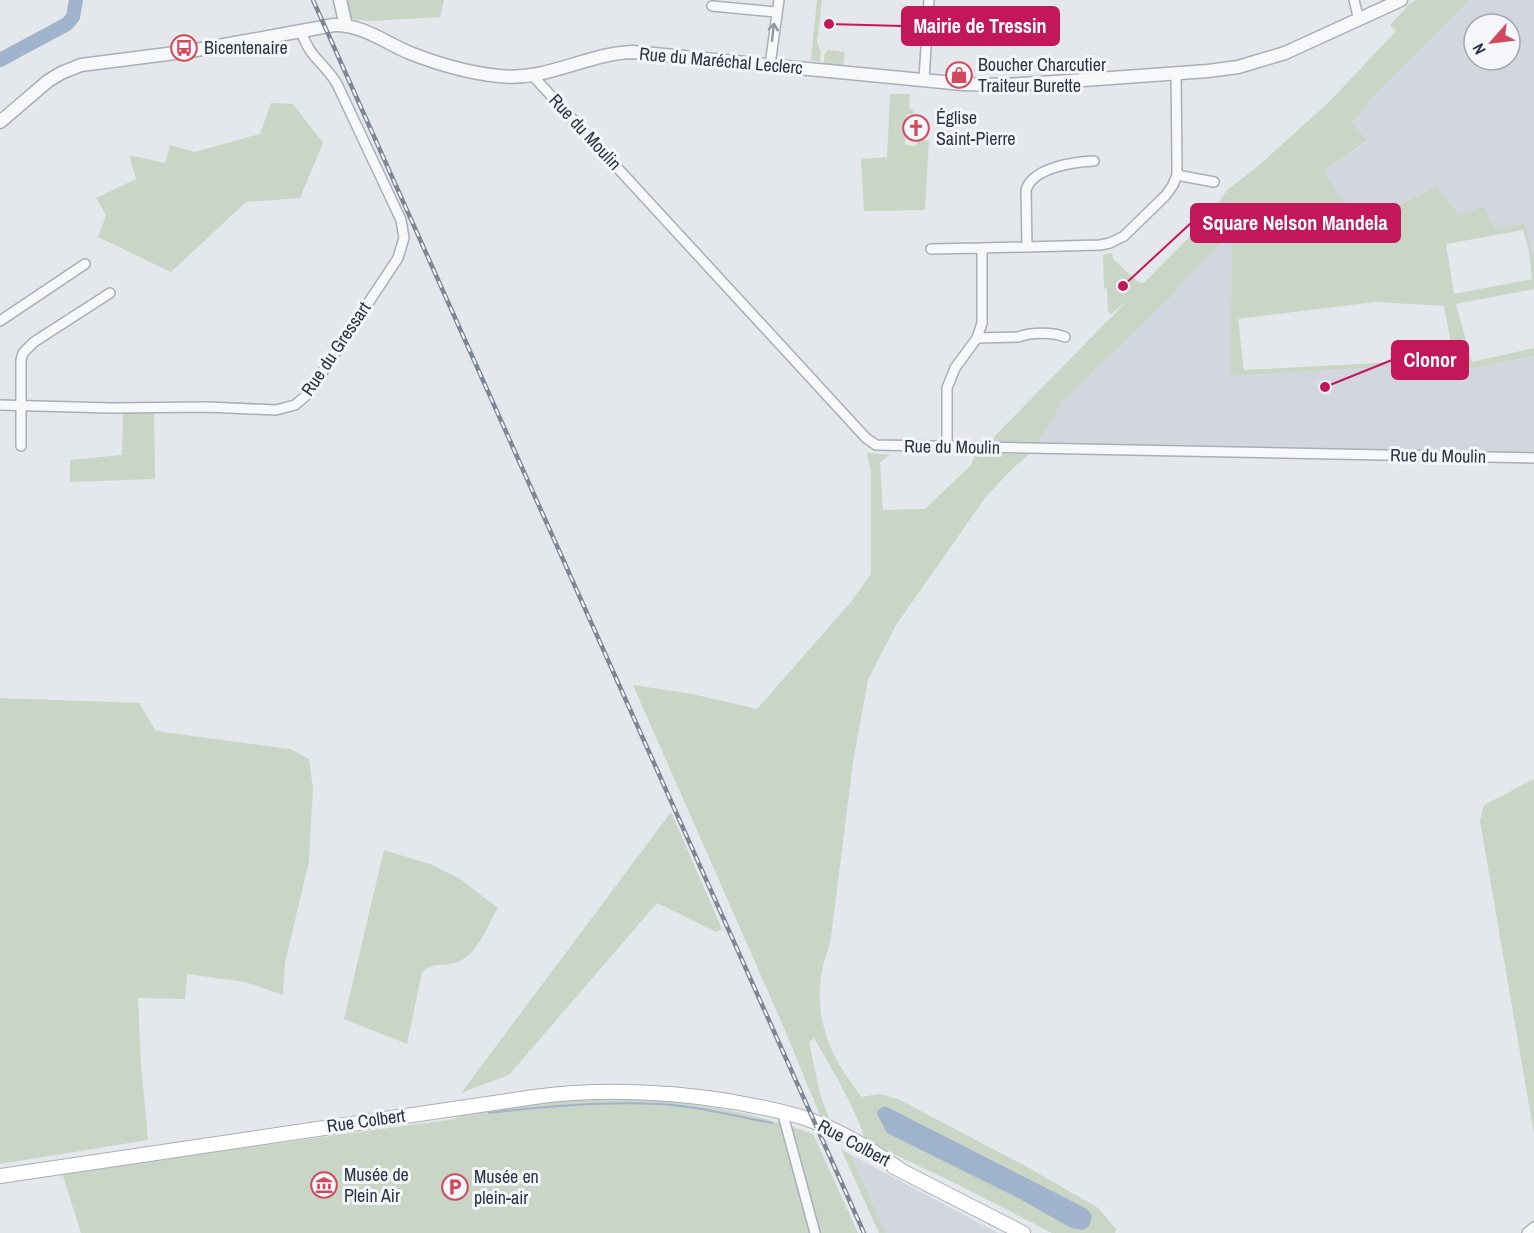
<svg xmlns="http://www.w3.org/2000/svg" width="1534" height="1233" font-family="'Archivo Narrow',sans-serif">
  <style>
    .built { fill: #d2d6de; fill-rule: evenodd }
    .green { fill: #c9d6c5; fill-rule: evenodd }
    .water { fill: #9fb4cc }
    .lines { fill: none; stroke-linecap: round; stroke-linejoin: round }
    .stream { stroke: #9fb4cc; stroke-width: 2 }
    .river { stroke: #9fb4cc; stroke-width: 14 }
    .minor-casing { stroke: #a9aeb7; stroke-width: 12 }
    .tertiary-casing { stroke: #a9aeb7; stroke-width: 15 }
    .secondary-casing { stroke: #a9aeb7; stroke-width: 16 }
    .minor { stroke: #f7f8fa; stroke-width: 9 }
    .tertiary { stroke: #f7f8fa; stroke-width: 12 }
    .secondary { stroke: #fff; stroke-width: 14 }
    .rail-casing { stroke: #7d8696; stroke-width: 4.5 }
    .rail { stroke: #f4f6f9; stroke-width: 2; stroke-dasharray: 7; stroke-linecap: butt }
    .oneway { stroke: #9196a0 }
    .labels { text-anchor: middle; stroke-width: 6; stroke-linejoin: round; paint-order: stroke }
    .poi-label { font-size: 18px; fill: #2b3445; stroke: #f4f6f9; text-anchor: start }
    .street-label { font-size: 18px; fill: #2b3445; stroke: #f4f6f9 }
    .leader { fill: none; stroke: #c2185b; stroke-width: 2 }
    .callout-dot { fill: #c2185b; stroke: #f4f6f9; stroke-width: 2 }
    .callout { fill: #c2185b; stroke: #c2185b; stroke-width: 2 }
    .callout-label { font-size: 20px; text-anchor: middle; font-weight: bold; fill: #fff }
  </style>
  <rect width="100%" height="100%" fill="#e4e7ec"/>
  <!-- built -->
  <path class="built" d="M1471 0H1534V261L1525 223 1495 230 1460 216 1437 186 1358 225 1324 171 1367 142 1352 122 1360 114 1364 104ZM1474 24H1510V60H1474Z
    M1227 238 1232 243 1231 376 1420 365 1469 369 1534 356V464L1191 455 1029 454 1061 403 1178 290 1179 285Z
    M851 1155 998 1233H886Z"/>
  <!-- green -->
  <path class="green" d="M346 0H444L440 17 370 21 351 19Z
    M817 0H822L817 43 821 52 820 62 811 60Z
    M1416 0H1471L1365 104 1360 114 1352 122 1367 141 1324 171 1359 225 1437 186 1460 216 1484 206 1495 230 1525 223 1534 261V289L1456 304 1472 362 1534 348V356L1469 369 1420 365 1230 376 1232 243 1227 238 1179 285 1178 290 1061 403 1038 443 987 444 1126 302 1111 314 1108 312 1107 289 1104 288 1103 255 1112 253 1113 259 1138 282 1144 283 1209 217 1227 190 1257 167 1329 102 1396 31 1390 25 1406 8V6ZM1523 230 1529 251 1532 279 1454 294 1446 244ZM1375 302 1444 306 1454 359 1244 370 1238 319Z
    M829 50 845 52 843 67 823 65 825 53Z
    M890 94H910L909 108 913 110 914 115 907 114 905 145 916 146 919 138 929 141 925 210 864 211 861 159 887 157Z
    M271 103 293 104 323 143 300 198 246 202 171 272 98 237 106 215 96 198 136 179 129 155 165 163 170 145 195 152 260 134Z
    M154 413 155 479 70 482V460L122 455 123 414Z
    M867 453 890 455 880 462 883 510 925 509 971 465 975 454H1029L1010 471 985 498 896 625 868 680 853 762 830 944C815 980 817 1018 833 1053 840 1068 852 1083 861 1097L879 1094 898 1099 1029 1168 1098 1208 1116 1229 1115 1233H1052L959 1185 866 1141C853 1104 834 1072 814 1038L809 1042 820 1094 832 1125 822 1120 781 1021 633 685 692 694 757 709 850 603 871 574V472Z
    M0 698 139 703 156 731 290 749 309 759 313 789 309 861 285 963 283 995 245 982 187 974 185 999 138 998 141 1064 148 1140 0 1164Z
    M1534 779V1134L1480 821 1484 805Z
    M671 812 722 929 716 932 657 903 509 1075 461 1093Z
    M384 850 430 864 460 879 498 908C488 924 478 954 458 962 444 967 435 961 422 972L407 1044 344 1019Z
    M628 1097C693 1103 752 1111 813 1134L858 1233H81L62 1173 455 1119 459 1114C516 1106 571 1099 628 1097Z
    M841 1149 851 1155 886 1233H879Z"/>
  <!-- water -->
  <path class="water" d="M885 1106 1087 1209 1092 1216 1089 1226 1083 1230 1071 1228 1020 1199 887 1133 877 1114 878 1110Z"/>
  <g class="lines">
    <!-- stream -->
    <path class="stream" d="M489 1113C545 1106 602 1101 659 1104 697 1106 735 1116 772 1123"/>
    <!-- river -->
    <path class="river" d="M0 60 67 24 73 17 76 0"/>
    <!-- minor casing -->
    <g class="minor-casing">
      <path id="minor" d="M1354 0 1359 20
        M712 6 776 12
        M770 65 779 0
        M532 75 866 438 876 445 1534 458
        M924 79 929 0
        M1177 175 1214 182
        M1027 247 1026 190C1033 167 1075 162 1094 161
        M931 249 982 248
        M0 321 85 264
        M977 338 1018 337C1031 332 1053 332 1065 337
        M0 405 111 408 207 407 276 410 295 405 308 394 398 258 404 238 401 220 337 84C324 62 310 59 301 31
        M21 446V360L23 353 34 342 110 293
        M947 447V388L955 368 977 338 982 323V248L1100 245 1110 243 1124 236 1166 195 1173 185 1177 175V165L1176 73
        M782 1111 815 1233
        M1527 1233 1534 1227"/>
    </g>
    <!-- tertiary casing -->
    <g class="tertiary-casing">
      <path id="tertiary" d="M340 0 346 26
        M0 122 48 81 61 73 81 65 191 51 334 25C361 24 386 43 410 53 438 64 469 73 499 76 545 82 588 53 633 52L963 84 1005 85 1056 82 1208 71 1238 67 1285 53 1401 0"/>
    </g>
    <!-- secondary casing -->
    <g class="secondary-casing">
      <path id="secondary" d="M894 1167 1023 1233
        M0 1176 534 1097C602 1088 667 1091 734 1102 760 1107 785 1111 810 1120 843 1132 874 1151 902 1171"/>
    </g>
    <!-- minor -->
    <use href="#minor" class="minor"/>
    <!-- tertiary -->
    <use href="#tertiary" class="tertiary"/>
    <!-- secondary -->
    <use href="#secondary" class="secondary"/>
    <!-- rail casing -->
    <g class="rail-casing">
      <path id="rail" d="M313 0 864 1233"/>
    </g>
    <!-- rail -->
    <use href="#rail" class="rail"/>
  </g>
  <!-- one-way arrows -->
  <defs><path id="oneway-shaft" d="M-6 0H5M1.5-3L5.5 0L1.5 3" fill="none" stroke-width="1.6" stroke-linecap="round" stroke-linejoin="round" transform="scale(1.5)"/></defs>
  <use class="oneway" href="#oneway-shaft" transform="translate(773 32) rotate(-83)"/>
  <!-- icons -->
  <defs>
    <g id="bus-ring" transform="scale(1.35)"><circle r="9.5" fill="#f4f6f9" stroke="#d1495b" stroke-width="1.5"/><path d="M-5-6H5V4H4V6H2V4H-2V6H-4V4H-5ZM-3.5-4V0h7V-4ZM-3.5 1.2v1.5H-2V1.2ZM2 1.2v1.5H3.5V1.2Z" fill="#d1495b"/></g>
    <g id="shop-ring" transform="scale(1.35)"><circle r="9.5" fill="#f4f6f9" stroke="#d1495b" stroke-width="1.5"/><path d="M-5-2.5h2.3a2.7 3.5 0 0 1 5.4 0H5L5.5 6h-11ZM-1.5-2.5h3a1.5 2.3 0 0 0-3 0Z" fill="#d1495b"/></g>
    <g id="church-ring" transform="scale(1.35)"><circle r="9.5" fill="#f4f6f9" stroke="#d1495b" stroke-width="1.5"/><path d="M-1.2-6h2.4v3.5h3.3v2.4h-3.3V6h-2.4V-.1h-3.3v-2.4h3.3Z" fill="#d1495b"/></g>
    <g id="museum-ring" transform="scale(1.35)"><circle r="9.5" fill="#f4f6f9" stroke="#d1495b" stroke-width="1.5"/><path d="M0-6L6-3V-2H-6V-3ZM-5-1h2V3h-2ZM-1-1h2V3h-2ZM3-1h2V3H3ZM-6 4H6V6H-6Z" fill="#d1495b"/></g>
    <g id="parking-ring" transform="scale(1.35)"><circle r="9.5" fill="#f4f6f9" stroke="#d1495b" stroke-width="1.5"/><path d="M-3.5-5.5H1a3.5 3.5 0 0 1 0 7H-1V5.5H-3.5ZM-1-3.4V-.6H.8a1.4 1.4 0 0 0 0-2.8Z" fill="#d1495b"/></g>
  </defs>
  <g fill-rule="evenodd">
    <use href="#bus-ring" x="184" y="48"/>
    <use href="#shop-ring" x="959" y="75"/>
    <use href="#church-ring" x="916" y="128"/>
    <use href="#museum-ring" x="324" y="1185"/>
    <use href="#parking-ring" x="455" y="1187"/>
  </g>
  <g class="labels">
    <!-- poi labels -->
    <g class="poi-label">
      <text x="204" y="54">Bicentenaire</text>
      <text x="978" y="71">Boucher Charcutier<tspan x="978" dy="21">Traiteur Burette</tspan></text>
      <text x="936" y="124">Église<tspan x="936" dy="21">Saint-Pierre</tspan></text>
      <text x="344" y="1181">Musée de<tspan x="344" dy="21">Plein Air</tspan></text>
      <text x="474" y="1183">Musée en<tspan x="474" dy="21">plein-air</tspan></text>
    </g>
    <!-- street labels -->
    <g class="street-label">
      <text transform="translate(721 61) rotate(5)" y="6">Rue du Maréchal Leclerc</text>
      <text transform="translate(585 132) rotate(47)" y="6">Rue du Moulin</text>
      <text transform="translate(336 349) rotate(-56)" y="6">Rue du Gressart</text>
      <text transform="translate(952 447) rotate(1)" y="6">Rue du Moulin</text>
      <text transform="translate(1438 456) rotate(1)" y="6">Rue du Moulin</text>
      <text transform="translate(366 1121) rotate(-8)" y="6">Rue Colbert</text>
      <text transform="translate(854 1143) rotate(28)" y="6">Rue Colbert</text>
    </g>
  </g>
  <!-- callouts -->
  <path class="leader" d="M829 24L902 26M1123 286L1191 223M1325 387L1392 360"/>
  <g class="callout-dot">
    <circle cx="829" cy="24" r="6"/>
    <circle cx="1123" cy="286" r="6"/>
    <circle cx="1325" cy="387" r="6"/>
  </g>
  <g class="callout">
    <rect x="902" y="7" width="157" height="38" rx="6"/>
    <rect x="1191" y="204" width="209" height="38" rx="6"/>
    <rect x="1392" y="341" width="76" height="38" rx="6"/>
  </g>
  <g class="callout-label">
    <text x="980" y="33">Mairie de Tressin</text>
    <text x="1295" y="230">Square Nelson Mandela</text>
    <text x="1430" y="367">Clonor</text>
  </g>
  <!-- north arrow -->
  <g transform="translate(1492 42) rotate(242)"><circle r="28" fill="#f4f6f9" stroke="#a4a8b1" stroke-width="1.5"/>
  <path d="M0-4.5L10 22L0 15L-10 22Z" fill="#d1495b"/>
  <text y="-9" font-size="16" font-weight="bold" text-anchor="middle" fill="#2b3445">N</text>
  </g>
</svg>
